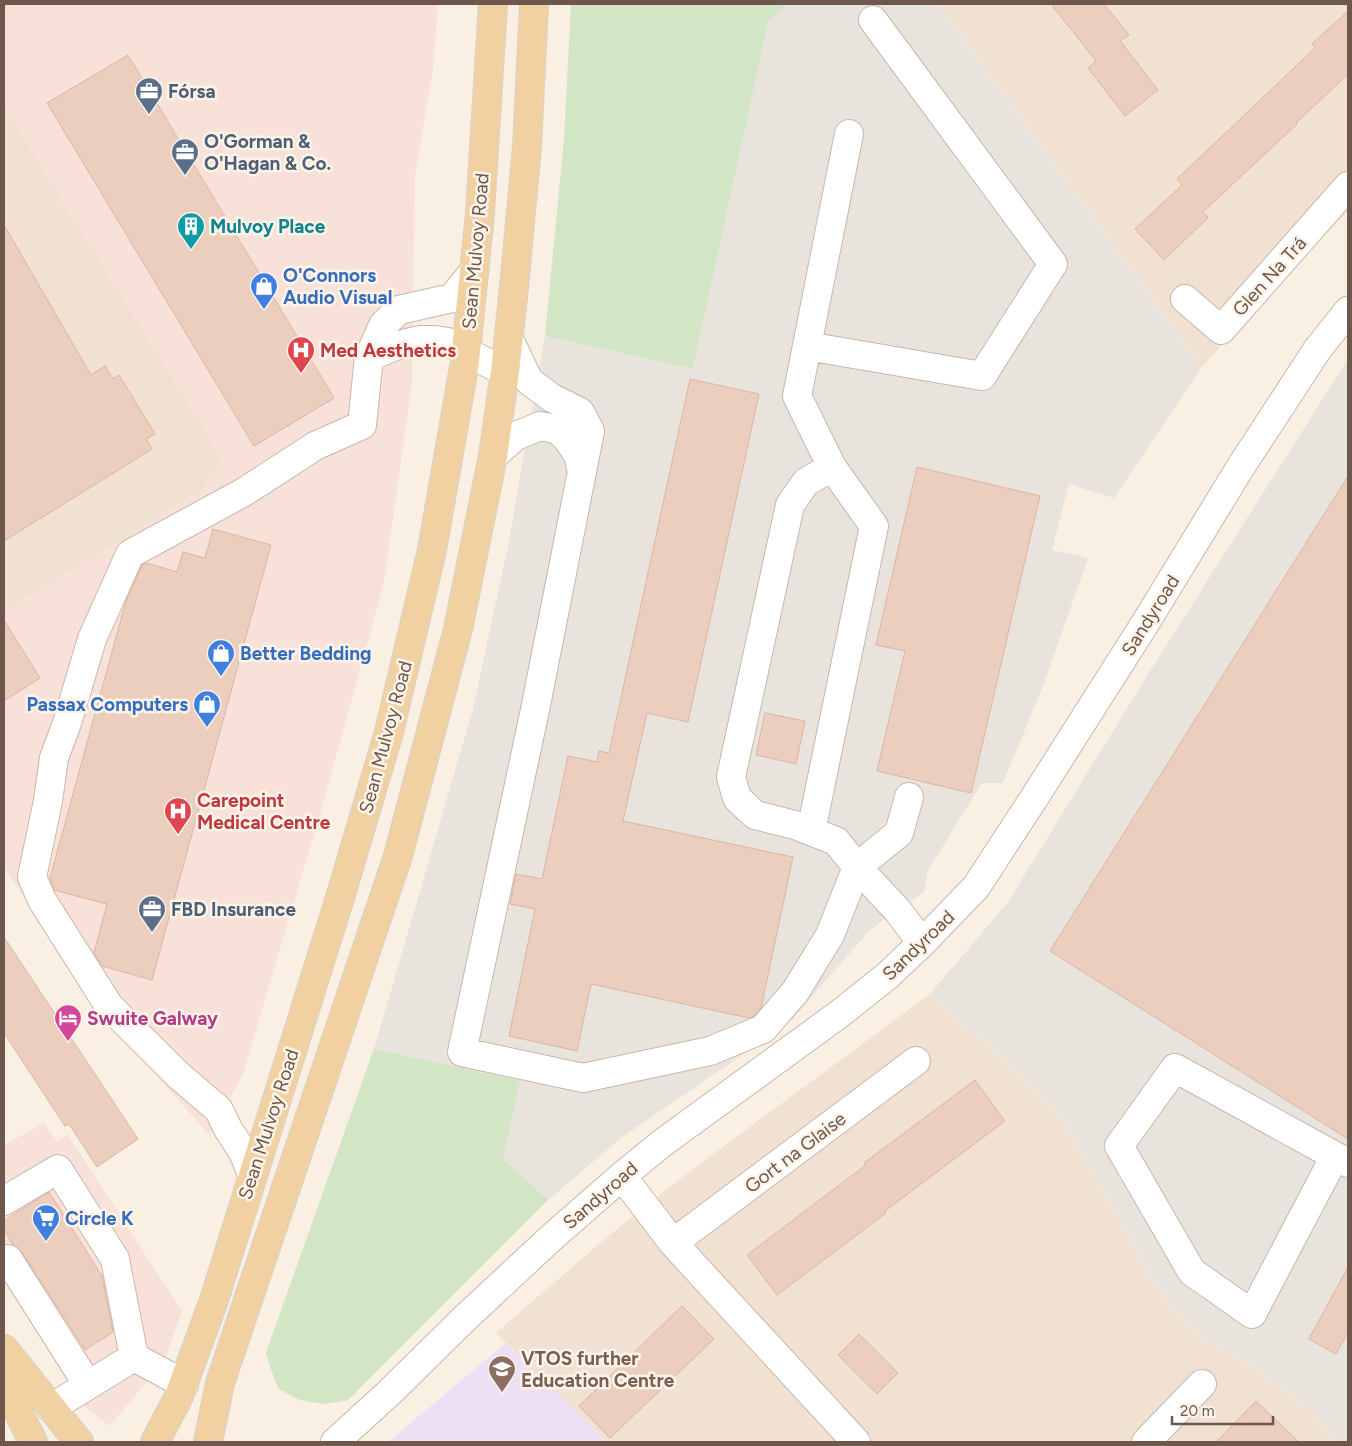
<svg xmlns="http://www.w3.org/2000/svg" width="1352" height="1446" font-family="Figtree,sans-serif">
  <style>
    .residential { fill: #f0e1d3 }
    .commercial { fill: #f8e1d8 }
    .industrial { fill: #e9e3de }
    .education { fill: #ede0f5 }
    .green { fill: #d2e5c4 }
    .building { fill: #eccebe; stroke: #dcb5a0 }
    .lines { fill: none; stroke-linecap: round; stroke-linejoin: round }
    .minor-casing { stroke: #c8b7ab; stroke-width: 30 }
    .major-casing { stroke: #d6d0cd; stroke-width: 30 }
    .minor { stroke: #fff; stroke-width: 28 }
    .major { stroke: #f1d1a2; stroke-width: 28 }
    .labels { text-anchor: middle; stroke-width: 5; stroke-linejoin: round; paint-order: stroke }
    .service-label { font-size: 19px; font-weight: bold; fill: #4e5e75; stroke: #fdf4e9; text-anchor: start }
    .culture-label { font-size: 19px; font-weight: bold; fill: #0d838f; stroke: #fdf4e9; text-anchor: start }
    .street-label { font-size: 19px; fill: #6e574c; stroke: #fdf4e9 }
    .shop-label { font-size: 19px; font-weight: bold; fill: #366cbe; stroke: #fdf4e9; text-anchor: start }
    .health-label { font-size: 19px; font-weight: bold; fill: #be3a42; stroke: #fdf4e9; text-anchor: start }
    .hotel-label { font-size: 19px; font-weight: bold; fill: #b23c85; stroke: #fdf4e9; text-anchor: start }
    .education-label { font-size: 19px; font-weight: bold; fill: #785e54; stroke: #fdf4e9; text-anchor: start }
  </style>
  <rect width="100%" height="100%" fill="#f9f0e3"/>
  <!-- residential -->
  <path class="residential" d="M938 4H1348V210L1202 367Z
    M4 106 221 456 203 490 4 612Z
    M930 994 1022 1076 1047 1102 1064 1123 1123 1225 1146 1271 1175 1312 1208 1342 1248 1363 1309 1409 1338 1442H606L496 1333 607 1237 693 1169Z"/>
  <!-- commercial -->
  <path class="commercial" d="M4 4H438L433 70 415 176 412 383 384 583 323 804 243 1074 210 1136 118 1032 4 868V612L203 490 221 456 4 106Z
    M44 1123 57 1141 68 1135 182 1311 165 1359 110 1426 82 1405 4 1280V1145Z"/>
  <!-- industrial -->
  <path class="industrial" d="M787 4H938L1202 367 1114 498 1069 484 1052 550 1088 558 1043 686 1003 783H982L928 870 924 892 870 930 789 1023 621 1138 548 1200 348 1400 324 1404 300 1400 279 1389 271 1370 266 1353 374 1049 473 709 508 546 545 336 693 369 768 21Z
    M1348 359V1442H1338L1309 1409 1248 1363 1208 1342 1175 1312 1146 1271 1123 1225 1064 1123 1047 1102 1022 1076 930 994 1008 902 1145 679Z"/>
  <!-- education -->
  <path class="education" d="M506 1343 606 1442H388Z"/>
  <!-- green -->
  <path class="green" d="M571 4H787L768 22 693 369 545 336 564 139Z
    M374 1049 520 1081 503 1159 548 1200 348 1400 324 1404 300 1400 279 1389 271 1370 266 1353Z"/>
  <!-- building -->
  <path class="building" d="M1051 4H1104L1129 35 1120 41 1158 90 1125 116 1088 68 1096 61Z
    M1348 11V74L1296 123 1297 124 1203 212 1208 218 1164 260 1135 229 1182 185 1177 179 1315 48 1312 44Z
    M128 55 334 398 254 446 47 103Z
    M4 225 91 375 105 366 113 379 119 375 155 434 146 439 152 449 4 541Z
    M690 379 759 394 688 722 647 713 623 821 793 857 761 1008 754 1016 749 1018 591 984 577 1051 509 1036 535 909 510 904 516 874 542 879 568 756 597 762 599 751 609 753Z
    M917 467 1040 496 971 793 877 771 905 651 876 645Z
    M1348 476V1139L1050 951Z
    M213 529 271 545 152 980 102 966 94 953 107 904 54 890 50 878 126 601 142 565 146 563 177 572 183 552 205 558Z
    M4 620 40 678 4 701Z
    M765 713 805 721 796 764 756 755Z
    M4 937 138 1139 97 1167 69 1124 65 1126 4 1033Z
    M975 1080 1005 1121 885 1211 886 1213 777 1295 747 1255 866 1165 864 1163Z
    M49 1192 102 1276 113 1332 85 1350 21 1251 13 1245 4 1229V1221Z
    M1348 1267V1332L1336 1354 1309 1339Z
    M682 1306 714 1339 610 1438 579 1406Z
    M859 1334 898 1373 877 1394 838 1355Z
    M1256 1401 1299 1442H1216Z"/>
  <g class="lines">
    <!-- minor casing -->
    <g class="minor-casing">
      <path id="minor" d="M1185 299 1221 330 1348 186
        M509 339 529 381 552 398 580 412 590 431 536 705 462 1052 583 1078 710 1051 763 1029 795 992 830 935 857 867 899 833 909 797
        M807 346 982 376 1053 264 873 20
        M369 357 395 346 419 340H435L448 342 505 372
        M493 456 516 436 540 426 556 429 566 437 578 455 582 472
        M832 467 806 482 790 505 731 777 737 798 755 815 795 825 836 841 857 867 898 911 922 943
        M811 831 874 526 832 467 797 396 849 134
        M1335 1156 1252 1314 1192 1272 1119 1146 1175 1068 1335 1156 1348 1163
        M252 1175 243 1152 228 1129 219 1110 177 1074 109 1006 42 900 32 877 48 801 54 758 67 723 92 639 130 554 244 492 315 446 362 425 369 357 383 325 399 310 452 298 474 271
        M622 1176 673 1243 856 1442
        M4 1201 58 1169 115 1259 134 1357
        M673 1243 916 1061
        M4 1262 8 1259 88 1385
        M51 1408 134 1357 184 1384
        M335 1442 390 1392 463 1320 551 1238 622 1176 661 1144 838 1015 887 976 922 943 976 887 1036 795 1146 622 1240 468 1317 350 1348 311
        M1146 1442 1202 1384"/>
    </g>
    <!-- major casing -->
    <g class="major-casing">
      <path id="major" d="M4 1349 79 1442
        M4 1383 33 1442
        M155 1442 179 1396 214 1300 339 901 389 732 432 550 465 361 480 213 493 4
        M208 1442 220 1383 398 856 458 629 493 456 505 372 514 287 527 147 534 4"/>
    </g>
    <!-- minor -->
    <use href="#minor" class="minor"/>
    <!-- major -->
    <use href="#major" class="major"/>
  </g>
  <!-- icons -->
  <defs>
    <g id="office-pin" transform="scale(1.4375)"><path d="M0 17L-7.5 6A9.5 9.5 0 1 1 7.5 6Z" fill="#5c6f8a" stroke="#fdf4e9"/><path d="M-6-3h4V-5.5h4V-3h4V5H-6ZM-1-4.5V-3h2v-1.5ZM-6 0V1H6V0Z" fill="#fff"/></g>
    <g id="building-pin" transform="scale(1.4375)"><path d="M0 17L-7.5 6A9.5 9.5 0 1 1 7.5 6Z" fill="#0f9aa8" stroke="#fdf4e9"/><path d="M-4-6H4V6H1V3H-1V6H-4ZM-2.5-4.3h1.7v1.8h-1.7ZM.8-4.3h1.7v1.8H.8ZM-2.5-1h1.7V.8h-1.7ZM.8-1h1.7V.8H.8Z" fill="#fff"/></g>
    <g id="shop-pin" transform="scale(1.4375)"><path d="M0 17L-7.5 6A9.5 9.5 0 1 1 7.5 6Z" fill="#3f7fe0" stroke="#fdf4e9"/><path d="M-5-2.5h2.3a2.7 3.5 0 0 1 5.4 0H5L5.5 6h-11ZM-1.5-2.5h3a1.5 2.3 0 0 0-3 0Z" fill="#fff"/></g>
    <g id="hospital-pin" transform="scale(1.4375)"><path d="M0 17L-7.5 6A9.5 9.5 0 1 1 7.5 6Z" fill="#e0444e" stroke="#fdf4e9"/><path d="M-5-5h3v3.5h4V-5h3V5h-3V1.5h-4V5h-3Z" fill="#fff"/></g>
    <g id="hotel-pin" transform="scale(1.4375)"><path d="M0 17L-7.5 6A9.5 9.5 0 1 1 7.5 6Z" fill="#d1479c" stroke="#fdf4e9"/><path d="M-6-4.5h1.5V1H6V5H4.5V3h-9V5H-6ZM-4 0a1.8 1.8 0 1 1 3.6 0ZM.5 0V-2.5h3Q6-2.5 6 0Z" fill="#fff"/></g>
    <g id="supermarket-pin" transform="scale(1.4375)"><path d="M0 17L-7.5 6A9.5 9.5 0 1 1 7.5 6Z" fill="#3f7fe0" stroke="#fdf4e9"/><path d="M-6-5.5h2.5l.6 2H6L4.5 2H-2.5L-4.4-4H-6ZM-1.5 3.2a1.3 1.3 0 1 0 .1 0ZM3 3.2a1.3 1.3 0 1 0 .1 0Z" fill="#fff"/></g>
    <g id="university-pin" transform="scale(1.4375)"><path d="M0 17L-7.5 6A9.5 9.5 0 1 1 7.5 6Z" fill="#8d6e63" stroke="#fdf4e9"/><path d="M0-5L7-2L0 1L-7-2ZM-4 1L0 2.5L4 1V4Q0 6-4 4Z" fill="#fff"/></g>
  </defs>
  <g fill-rule="evenodd">
    <use href="#office-pin" x="149" y="91"/>
    <use href="#office-pin" x="185" y="152"/>
    <use href="#building-pin" x="191" y="226"/>
    <use href="#shop-pin" x="264" y="286"/>
    <use href="#hospital-pin" x="301" y="350"/>
    <use href="#shop-pin" x="221" y="653"/>
    <use href="#shop-pin" x="207" y="704"/>
    <use href="#hospital-pin" x="178" y="811"/>
    <use href="#office-pin" x="152" y="909"/>
    <use href="#hotel-pin" x="68" y="1018"/>
    <use href="#supermarket-pin" x="46" y="1218"/>
    <use href="#university-pin" x="502" y="1369"/>
  </g>
  <g class="labels">
    <!-- service labels -->
    <g class="service-label">
      <text x="168" y="98">Fórsa</text>
      <text x="204" y="148">O'Gorman &amp;<tspan x="204" dy="22">O'Hagan &amp; Co.</tspan></text>
      <text x="171" y="916">FBD Insurance</text>
    </g>
    <!-- culture labels -->
    <g class="culture-label">
      <text x="210" y="233">Mulvoy Place</text>
    </g>
    <!-- street labels -->
    <g class="street-label">
      <text transform="translate(475 251) rotate(-85)" y="7">Sean Mulvoy Road</text>
      <text transform="translate(1269 276) rotate(-48)" y="7">Glen Na Trá</text>
      <text transform="translate(1150 615) rotate(-58)" y="7">Sandyroad</text>
      <text transform="translate(385 737) rotate(-75)" y="7">Sean Mulvoy Road</text>
      <text transform="translate(918 945) rotate(-44)" y="7">Sandyroad</text>
      <text transform="translate(268 1124) rotate(-72)" y="7">Sean Mulvoy Road</text>
      <text transform="translate(795 1152) rotate(-37)" y="7">Gort na Glaise</text>
      <text transform="translate(600 1195) rotate(-41)" y="7">Sandyroad</text>
    </g>
    <!-- shop labels -->
    <g class="shop-label">
      <text x="283" y="282">O'Connors<tspan x="283" dy="22">Audio Visual</tspan></text>
      <text x="240" y="660">Better Bedding</text>
      <text x="188" y="711" text-anchor="end">Passax Computers</text>
      <text x="65" y="1225">Circle K</text>
    </g>
    <!-- health labels -->
    <g class="health-label">
      <text x="320" y="357">Med Aesthetics</text>
      <text x="197" y="807">Carepoint<tspan x="197" dy="22">Medical Centre</tspan></text>
    </g>
    <!-- hotel labels -->
    <g class="hotel-label">
      <text x="87" y="1025">Swuite Galway</text>
    </g>
    <!-- education labels -->
    <g class="education-label">
      <text x="521" y="1365">VTOS further<tspan x="521" dy="22">Education Centre</tspan></text>
    </g>
  </g>
  <!-- border -->
  <rect width="1352" height="1446" fill="none" stroke="#6e574c" stroke-width="10"/>
  <!-- scale -->
  <path d="M1172 1416v8h101v-8" fill="none" stroke="#6e574c" stroke-width="2.5"/>
  <text x="1180" y="1416" font-size="15" fill="#6e574c" stroke="#fdf4e9" stroke-width="4" paint-order="stroke">20 m</text>
</svg>
